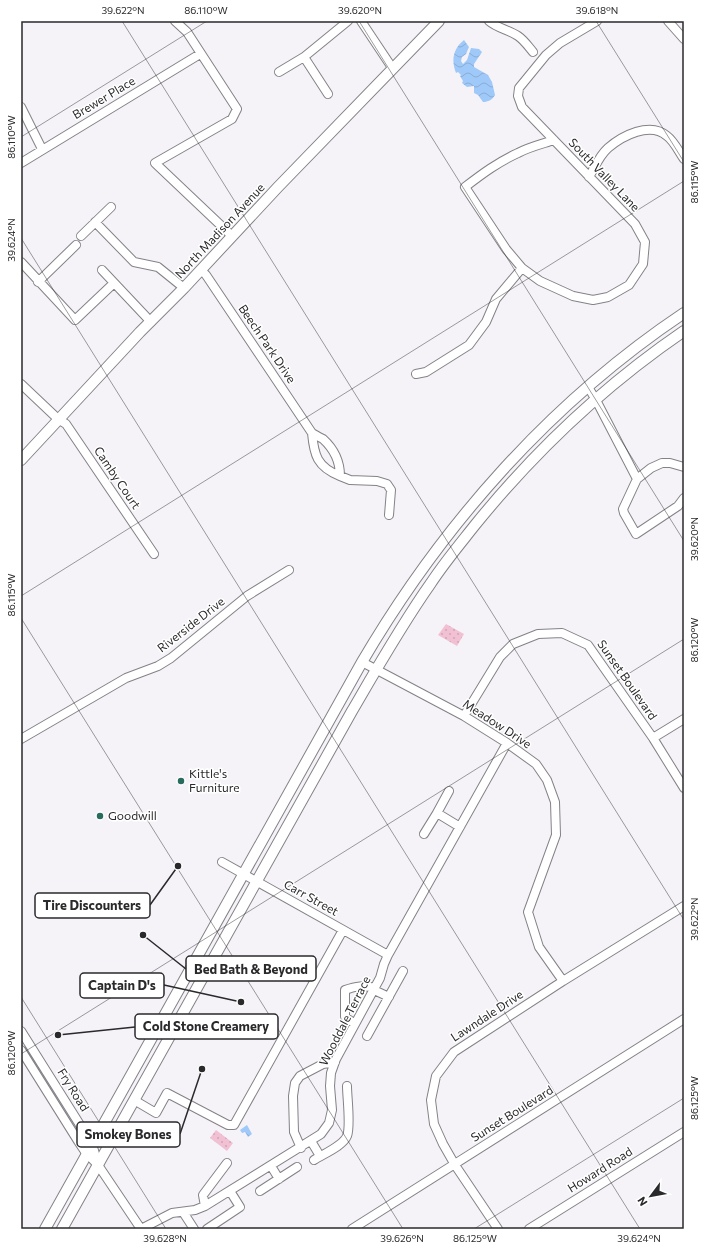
<svg xmlns="http://www.w3.org/2000/svg" width="705" height="1250" font-family="Commissioner,sans-serif">
  <style>
    .park { fill: url(#park-dots) }
    .water { fill: url(#water-waves) }
    .lines { fill: none; stroke-linecap: round; stroke-linejoin: round }
    .minor-casing { stroke: #848287; stroke-width: 10 }
    .major-casing { stroke: #848287; stroke-width: 12 }
    .minor { stroke: #fff; stroke-width: 8 }
    .major { stroke: #fff; stroke-width: 10 }
    .ticks { fill: none; stroke: #2a292b; stroke-width: 1; stroke-opacity: 0.45 }
    .poi-dot { fill: #286c5d; stroke: #fff; stroke-width: 1.5 }
    .labels { text-anchor: middle; stroke-width: 3; stroke-linejoin: round; paint-order: stroke }
    .street-label { font-size: 12px; fill: #2a292b; stroke: #fff }
    .poi-label { font-size: 12px; fill: #2a292b; stroke: #fff; text-anchor: start }
    .leader { fill: none; stroke: #2a292b; stroke-width: 1.5 }
    .callout-dot { fill: #2a292b; stroke: #fff; stroke-width: 1.5 }
    .callout { fill: #fff; stroke: #2a292b; stroke-width: 1.5 }
    .callout-label { font-size: 13px; text-anchor: middle; font-weight: bold; fill: #2a292b }
    .neatline { fill: none; stroke: #2a292b; stroke-width: 1.5 }
    .ticks-label { font-size: 10px; text-anchor: middle; fill: #2a292b }
  </style>
  <defs>
    <pattern id="park-dots" width="8" height="8" patternUnits="userSpaceOnUse"><rect width="8" height="8" fill="#f2c0d3"/><path d="M2 2h.1M6 6h.1" fill="none" stroke="#d0a5b5" stroke-width="1.8" stroke-linecap="round"/></pattern>
    <pattern id="water-waves" width="16" height="10" patternUnits="userSpaceOnUse"><rect width="16" height="10" fill="#9fc9f9"/><path d="M0 5q4-4 8 0t8 0" fill="none" stroke="#89add6"/></pattern>
  </defs>
  <rect width="100%" height="100%" fill="#f5f3f8"/>
  <!-- park -->
  <path class="park" d="M446 624 464 634 457 646 438 635Z
    M216 1130 233 1143 227 1151 210 1138Z"/>
  <!-- water -->
  <path class="water" d="M464 40 469 47 466 54 462 57 461 61 463 64 467 60 471 48 479 49 482 52 474 64V67L488 75 492 82 495 95C492 100 488 102 483 102L478 95 474 93V86L467 87 462 83 463 81 460 76 461 75 458 72 456 73C451 60 453 49 464 40Z
    M247 1125 252 1134 248 1137 245 1132 242 1133 240 1130Z"/>
  <g class="lines">
    <!-- minor casing -->
    <g class="minor-casing">
      <path id="minor" d="M175 21 187 32 237 109 232 119 155 163 232 236
        M361 21 393 69
        M489 21C497 28 509 30 518 36 524 40 528 46 533 52
        M668 21 684 39
        M304 57 328 94
        M279 72 304 57 348 21
        M21 107 42 149
        M554 140C542 144 529 147 518 153 498 162 482 174 465 187L506 249 522 268 540 281 573 296 593 300 608 297 629 285 643 264 645 242 635 224 522 107 518 96 519 88 546 55 560 43 597 21
        M21 163 200 54
        M589 177C595 167 599 156 608 148 622 136 650 121 667 136 674 141 679 152 684 159
        M95 222 134 262 158 267 184 288
        M81 236 111 207
        M21 262 75 320 114 283
        M102 270 151 322
        M201 270 206 275 312 433
        M38 282 76 245
        M416 374 426 372 469 345 486 322 496 299 522 268
        M21 384 58 419 66 424 154 554
        M588 387 596 400 637 479
        M312 433C315 435 319 437 323 439 334 449 340 461 340 476 317 467 314 455 312 433Z
        M684 467 670 463H662L651 468 637 479 623 509 624 513 636 534 678 506 684 498
        M340 476 350 480 377 481 387 484 391 490 389 515
        M362 662 464 716 507 743 536 764 547 780 555 802 556 835 528 912 539 947 563 981
        M464 716 500 657 513 644 538 634 562 633 588 645 653 738 684 788
        M653 738 684 719
        M21 739 126 678 158 666 171 658 247 596 289 570
        M449 791 437 813 460 827
        M424 834 437 813
        M222 862 388 955
        M374 990 389 997
        M355 1024 345 1017V990C356 986 364 985 375 988
        M21 1031 92 1144 98 1164
        M367 1036 403 971
        M21 1050 78 1141 86 1153 98 1165 141 1229
        M134 1100 156 1113 167 1093 228 1125H234L343 930
        M311 1141 320 1156
        M301 1148 294 1132 293 1096 295 1083 300 1076 323 1064 335 1062
        M314 1160C323 1154 343 1146 347 1136 351 1127 347 1097 347 1086
        M271 1166 279 1179
        M260 1191 297 1167
        M205 1206 203 1195 227 1163
        M183 1212 194 1229
        M141 1229 172 1213 195 1210 205 1206 321 1134 329 1123 332 1110 330 1086 331 1073 336 1059 380 978 384 964 388 955 507 743
        M207 1229 240 1207 230 1191
        M352 1229 684 1019
        M498 1229 455 1165 443 1144 434 1124 431 1100 436 1076 454 1052 563 981 684 906
        M529 1229 684 1132"/>
    </g>
    <!-- major casing -->
    <g class="major-casing">
      <path id="major" d="M21 460 140 332 184 288 278 187 439 21
        M45 1229 362 662C443 524 551 402 684 313
        M62 1229 352 711C377 668 402 624 431 583 444 563 460 544 475 525 535 451 605 385 684 331"/>
    </g>
    <!-- minor -->
    <use href="#minor" class="minor"/>
    <!-- major -->
    <use href="#major" class="major"/>
  </g>
  <!-- ticks -->
  <path class="ticks" d="M122 21 684 920M359 21 684 541M596 21 684 162M21 137 207 21M21 238 640 1229M21 596 684 181M21 618 403 1229M21 997 166 1229M21 1054 684 639M474 1229 684 1098"/>
  <!-- markers -->
  <g class="poi-dot">
    <circle cx="181" cy="781" r="4"/>
    <circle cx="100" cy="816" r="4"/>
  </g>
  <g class="labels">
    <!-- street labels -->
    <g class="street-label">
      <text transform="translate(104 98) rotate(-31)" y="4">Brewer Place</text>
      <text transform="translate(604 175) rotate(46)" y="4">South Valley Lane</text>
      <text transform="translate(220 231) rotate(-47)" y="4">North Madison Avenue</text>
      <text transform="translate(267 344) rotate(56)" y="4">Beech Park Drive</text>
      <text transform="translate(117 478) rotate(56)" y="4">Camby Court</text>
      <text transform="translate(191 625) rotate(-38)" y="4">Riverside Drive</text>
      <text transform="translate(627 680) rotate(55)" y="4">Sunset Boulevard</text>
      <text transform="translate(497 724) rotate(33)" y="4">Meadow Drive</text>
      <text transform="translate(311 898) rotate(29)" y="4">Carr Street</text>
      <text transform="translate(487 1016) rotate(-33)" y="4">Lawndale Drive</text>
      <text transform="translate(345 1021) rotate(-63)" y="4">Wooddale Terrace</text>
      <text transform="translate(73 1090) rotate(58)" y="4">Fry Road</text>
      <text transform="translate(512 1114) rotate(-32)" y="4">Sunset Boulevard</text>
      <text transform="translate(600 1170) rotate(-32)" y="4">Howard Road</text>
    </g>
    <!-- poi labels -->
    <g class="poi-label">
      <text x="189" y="778">Kittle's<tspan x="189" dy="14">Furniture</tspan></text>
      <text x="108" y="820">Goodwill</text>
    </g>
  </g>
  <!-- callouts -->
  <path class="leader" d="M178 866L150 905M143 935L186 969M241 1002L164 985M58 1035L135 1027M202 1069L180 1134"/>
  <g class="callout-dot">
    <circle cx="178" cy="866" r="4"/>
    <circle cx="143" cy="935" r="4"/>
    <circle cx="241" cy="1002" r="4"/>
    <circle cx="58" cy="1035" r="4"/>
    <circle cx="202" cy="1069" r="4"/>
  </g>
  <g class="callout">
    <rect x="35" y="893" width="115" height="25" rx="4"/>
    <rect x="186" y="956" width="130" height="25" rx="4"/>
    <rect x="80" y="973" width="84" height="25" rx="4"/>
    <rect x="135" y="1014" width="143" height="25" rx="4"/>
    <rect x="77" y="1122" width="103" height="25" rx="4"/>
  </g>
  <g class="callout-label">
    <text x="92" y="910">Tire Discounters</text>
    <text x="251" y="974">Bed Bath &amp; Beyond</text>
    <text x="122" y="990">Captain D's</text>
    <text x="206" y="1031">Cold Stone Creamery</text>
    <text x="128" y="1139">Smokey Bones</text>
  </g>
  <!-- border -->
  <rect width="705" height="1250" fill="none" stroke="#ffffff" stroke-width="44"/>
  <!-- north arrow -->
  <g transform="translate(651 1196) rotate(238)" stroke="#ffffff" stroke-width="3" paint-order="stroke">
  <path d="M0-3L7 15L0 10L-7 15Z" fill="#2a292b"/>
  <text y="-6" font-size="11" font-weight="bold" text-anchor="middle" fill="#2a292b">N</text>
  </g>
  <rect x="22" y="22" width="661" height="1206" class="neatline"/>
  <g class="ticks-label">
    <text x="123" y="14">39.622°N</text>
    <text x="206" y="14">86.110°W</text>
    <text x="360" y="14">39.620°N</text>
    <text x="597" y="14">39.618°N</text>
    <text transform="translate(11 137) rotate(-90)" y="4">86.110°W</text>
    <text transform="translate(694 182) rotate(-90)" y="4">86.115°W</text>
    <text transform="translate(11 240) rotate(-90)" y="4">39.624°N</text>
    <text transform="translate(694 539) rotate(-90)" y="4">39.620°N</text>
    <text transform="translate(11 595) rotate(-90)" y="4">86.115°W</text>
    <text transform="translate(694 640) rotate(-90)" y="4">86.120°W</text>
    <text transform="translate(694 919) rotate(-90)" y="4">39.622°N</text>
    <text transform="translate(11 1053) rotate(-90)" y="4">86.120°W</text>
    <text transform="translate(694 1098) rotate(-90)" y="4">86.125°W</text>
    <text x="165" y="1242">39.628°N</text>
    <text x="402" y="1242">39.626°N</text>
    <text x="475" y="1242">86.125°W</text>
    <text x="639" y="1242">39.624°N</text>
  </g>
</svg>
